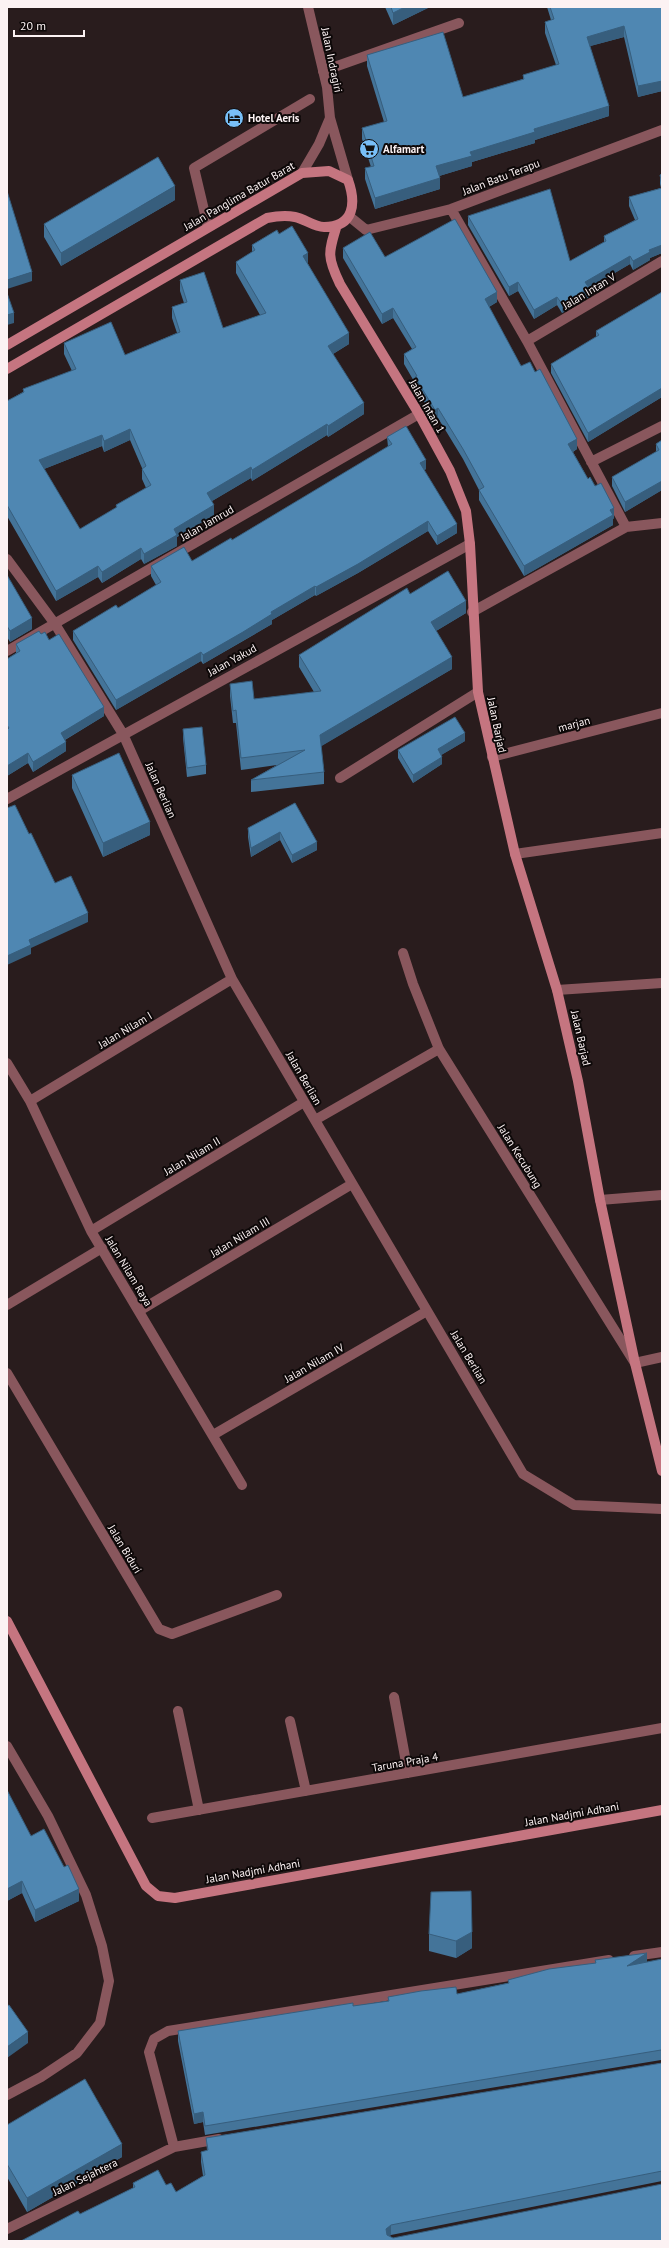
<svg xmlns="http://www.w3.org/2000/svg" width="669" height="2248" font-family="'PT Sans',sans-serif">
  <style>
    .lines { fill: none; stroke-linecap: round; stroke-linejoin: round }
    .service { stroke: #89575d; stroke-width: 10 }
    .minor { stroke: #89575d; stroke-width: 10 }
    .tertiary { stroke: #89575d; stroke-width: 10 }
    .secondary { stroke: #c57580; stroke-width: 10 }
    .wall { fill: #447499; fill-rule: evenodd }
    .shaded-wall { fill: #375e7d }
    .building { fill: #4f87b2; stroke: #375e7d; fill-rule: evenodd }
    .labels { text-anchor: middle; stroke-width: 4; stroke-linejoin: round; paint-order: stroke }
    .street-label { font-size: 11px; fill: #fcf2f3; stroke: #0d0808 }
    .poi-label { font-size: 11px; font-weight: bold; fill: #fcf2f3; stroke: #0d0808; text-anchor: start }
  </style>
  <rect width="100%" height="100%" fill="#291c1d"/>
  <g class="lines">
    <!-- service -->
    <path class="service" d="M323 71 459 23
      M208 227 194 168 310 99"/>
    <!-- minor -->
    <path class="minor" d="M451 209 527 341 626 527
      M350 217 366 230 451 209 662 130
      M527 341 662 261
      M591 462 662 426
      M7 559 55 624 123 734 232 979 523 1474 574 1505 662 1509
      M472 612 626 527 662 523
      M7 651 419 414
      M492 757 662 713
      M340 778 478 692
      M7 799 470 544
      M515 854 662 833
      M403 953 413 984 439 1049 635 1363 662 1357
      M557 990 662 983
      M7 1063 30 1101 91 1231 242 1485
      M30 1101 232 979
      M315 1120 439 1049
      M600 1200 662 1195
      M91 1231 304 1102
      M7 1305 102 1248
      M139 1311 352 1184
      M7 1373 159 1629 172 1634 277 1595
      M213 1435 427 1311
      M394 1697 408 1773
      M178 1711 199 1810
      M290 1721 306 1791
      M7 1746 48 1816 86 1895 102 1946 109 1981 100 2023 77 2053 41 2077 7 2095
      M152 1818 662 1728
      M634 1956 662 1952
      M174 2147 149 2052 154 2039 168 2031 609 1960
      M7 2229 174 2147 219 2139"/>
    <!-- tertiary -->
    <path class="tertiary" d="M308 7 327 87 330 118 348 180
      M302 173 319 144 330 118"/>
    <!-- secondary -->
    <path class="secondary" d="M337 225C328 253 327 257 340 284L419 414 450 471 466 511 470 544 478 692 515 854 557 990 578 1081 600 1200 635 1363 662 1471
      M7 345 302 173 329 171 348 180C356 202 355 227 324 227 314 227 305 219 295 217 285 215 277 216 267 218L7 369
      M7 1621 146 1886 158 1896 175 1898 662 1810"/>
  </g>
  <!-- wall -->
  <path class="wall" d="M385 7H430L393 25Z
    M547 7H662V91L638 97 624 37 590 46 609 116 535 140V143L472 162V166L439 176 440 189 375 209 365 179V168L371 167 362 139V128L384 122 367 66V55L463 97 523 79V75L556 65 545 33V22L551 20Z
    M662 174V253L650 258V260L633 270 630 264 589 288V297L562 313 557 305 534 319 518 291 509 296 468 225V216L570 261 604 242V236L635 220 629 206V197L661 188 660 184V175Z
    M175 200 61 266 44 237V224Z
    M279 234 308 264 349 344 333 354 364 414 328 437 327 435 252 481 251 478 212 501 214 515 177 537V546L144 564 141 559 102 583 98 577 56 601 7 516V401L23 392V389L72 371 64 354V343L125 355 177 333 172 318V307L184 303 180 291V280L223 328 260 315 236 273V262L252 252V245ZM130 440 142 468V479L146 488 116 505V508L80 529 44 469 102 446 104 452Z
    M343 248 385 257 497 302 489 307 521 366 577 449 573 452 588 479 614 518 613 519V525L524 576 479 500V490L463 459 438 418 435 420 415 387V383L404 364V354L412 349 393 318 382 324 343 258Z
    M662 292V397L588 442 551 373V364L596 337V331Z
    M387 437 426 469 424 470 457 533 437 545 428 531 358 573 316 596 315 595 272 620V624L243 641 203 664 201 661 116 710 73 640V631L118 608 156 585 151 576V566L192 561 232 540 388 447Z
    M662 440V490L625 512 612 486V477L656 452V444Z
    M7 575 32 629 10 642 7 637Z
    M410 594 466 613 436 631 452 669 321 746 324 772V784L251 792V780L277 765 241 770 236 723H233L230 696V684L254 699 314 692 299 667V655Z
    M41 634 49 640 104 716 65 740 66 751 33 772 28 763 7 776V659L16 653V644Z
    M183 729 206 765V774L187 777 183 738Z
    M465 741 441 755 442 764 413 783 398 758V750Z
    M72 775 150 835 103 857 72 788Z
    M295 803 317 850 292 863 280 840 251 857 248 837V828Z
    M31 1836 79 1901 35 1922 22 1893 7 1901Z
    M471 1891 472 1948 456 1958 429 1951V1934Z
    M662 1959V2060H661L205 2135 203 2122 194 2124 178 2041V2031L388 2001V1997L457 1994 508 1983V1980L595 1964V1960L647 1962Z
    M662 2063V2181L391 2235 389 2236 393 2238 662 2241H21L80 2214 133 2188V2183L166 2185 176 2192 203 2176 201 2162V2152L207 2151 206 2138Z
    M7 2125 122 2157 27 2212 7 2177Z"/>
  <!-- shaded-wall -->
  <path class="shaded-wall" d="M405 7H430L393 25V13Z
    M624 26V37L587 47V37Z
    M662 81V91L638 97V86Z
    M609 106V116L535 140V143L472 162V166L436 177V166L470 152 534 129Z
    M440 178V189L375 209V198Z
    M175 186V200L61 266V253Z
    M662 245V253L650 258V260L633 270V261L649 250Z
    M308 253V264L303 256Z
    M630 256V264L589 288V297L562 313V304L585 282Z
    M32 272V281L7 289V280Z
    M518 282V291L509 296V287Z
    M497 292V302L485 309V299Z
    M557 297V305L534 319V310Z
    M393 308V318L382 324V314Z
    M14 313V323L7 325V315Z
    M349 333V344L328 357V346Z
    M662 388V397L588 442V433Z
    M364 403V414L328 437V426Z
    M438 408V418L435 420V410Z
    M327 424V435L252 481V470Z
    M130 429V440L104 452V441Z
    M102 435V446L39 471V460Z
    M577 439V449L568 454V444Z
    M426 460V469L420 473V463Z
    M251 467V478L207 504V493Z
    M662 481V490L625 512V502Z
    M214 505V515L177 537V546L144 564V554L174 529Z
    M614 508V518L613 519V525L524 576V566Z
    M428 521V531L358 573 316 596V587Z
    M457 524V533L437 545V536Z
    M141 548V559L102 583V572Z
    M98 566V577L56 601V591Z
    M315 586V595L272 620V624L203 664V655L271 612Z
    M466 601V613L431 634V622Z
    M32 618V629L10 642V631Z
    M201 652V661L116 710V700Z
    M452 657V669L320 747V735Z
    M104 707V716L61 742V733Z
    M465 733V741L438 757V749Z
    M66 742V751L33 772V762Z
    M28 753V763L7 776V766Z
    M442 757V764L413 783V775Z
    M150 822V835L103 857V843Z
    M280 832V840L251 857V848Z
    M317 842V850L292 863V855Z
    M88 913V922L31 948V954L7 965V956L29 940Z
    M22 1881V1893L7 1901V1889Z
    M79 1889V1901L35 1922V1910Z
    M472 1932V1948L456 1958V1941Z
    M647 1953V1962L627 1966Z
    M28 2032V2043L7 2058V2047Z
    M203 2112V2122L194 2124V2114Z
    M122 2144V2157L27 2212V2198Z
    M391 2225V2235L386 2239V2229Z"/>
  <!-- building -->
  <path class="building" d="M391 7H405L393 13Z
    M550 7H662V81L638 86 624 26 587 37 609 106 534 129 535 132 470 152 472 156 436 166 440 178 375 198 365 168 374 166 362 128 387 121 367 55 443 32 463 97 524 79 523 75 559 64 545 22 554 19Z
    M158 157 175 186 61 253 44 224Z
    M662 174V185L660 175Z
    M662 188V245L649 250 650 252 633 261 630 256 585 282 589 288 562 304 557 297 534 310 518 282 509 287 468 216 550 189 570 261 606 241 604 236 638 219 629 197Z
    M7 191 32 272 7 280Z
    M455 219 497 292 485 299 521 366 530 362 535 372 540 369 577 439 568 444 588 479 590 477 595 486 601 483 614 508 610 510 613 515 524 566 479 490 484 487 463 449 438 408 435 410 415 377 417 376 404 354 416 347 393 308 382 314 343 248 370 232 385 257Z
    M292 226 308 253 303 256 349 333 328 346 364 403 328 426 327 424 252 470 251 467 207 493 214 505 174 529 177 535 144 554 141 548 102 572 98 566 56 591 7 505V401L24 392 23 389 76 369 64 343 111 322 125 355 180 332 172 307 187 302 180 280 204 272 223 328 266 313 236 262 255 250 252 245 277 230 279 234ZM130 429 146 466 142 469 151 485 116 505 117 507 80 529 39 460 102 435 104 441Z
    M662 292V388L588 433 551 364 599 335 596 331Z
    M7 293 14 313 7 315Z
    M406 426 426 460 420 463 457 524 437 536 428 521 358 564 316 587 315 586 271 612 272 614 243 632 203 655 201 652 116 700 73 631 116 605 118 608 161 582 151 566 184 547 192 561 231 538 232 540 392 444 387 437Z
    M662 440V481L625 502 612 477 659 450 656 444Z
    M448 571 466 601 431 622 452 657 320 735 324 772 251 780 305 750 241 758 236 710 233 711 230 684 252 681 254 699 321 691 299 655 407 588 410 594Z
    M7 575 32 618 10 631 7 626Z
    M39 631 41 634 45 632 49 640 59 634 104 707 61 733 66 742 33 762 28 753 7 766V730L9 728 7 725V659L20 651 16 644Z
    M455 717 465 733 438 749 442 757 413 775 398 750Z
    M202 727 206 765 187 768 183 729Z
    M119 753 150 822 103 843 72 775Z
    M295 803 317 842 292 855 280 832 251 848 248 828Z
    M15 805 29 834 31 833 55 883 71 876 88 913 29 940 31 945 7 956V808Z
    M7 1790 31 1836 44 1829 64 1867 68 1865 79 1889 35 1910 22 1881 7 1889Z
    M471 1891 472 1932 456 1941 429 1934 431 1892Z
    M647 1953 627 1966 662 1959V2050H661L205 2126 203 2112 194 2114 178 2031 353 2003V2006L389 2001 388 1997 421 1991 456 1987 457 1994 509 1983 508 1980 549 1969 596 1963 595 1960Z
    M9 2005 28 2032 7 2047V2006Z
    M662 2063V2171L391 2225 386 2229 387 2235 393 2238 662 2184V2241H21L78 2211 80 2214 135 2187 133 2183 158 2170 166 2185 171 2183 176 2192 205 2175 201 2152 208 2150 206 2138Z
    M85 2079 122 2144 27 2198 7 2164V2125Z"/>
  <!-- icons -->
  <defs>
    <g id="hotel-disc" transform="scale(1)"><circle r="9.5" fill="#78bff7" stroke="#0d0808"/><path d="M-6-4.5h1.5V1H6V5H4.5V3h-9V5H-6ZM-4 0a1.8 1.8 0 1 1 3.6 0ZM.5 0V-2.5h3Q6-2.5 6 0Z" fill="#111"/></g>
    <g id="supermarket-disc" transform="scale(1)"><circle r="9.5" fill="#78bff7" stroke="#0d0808"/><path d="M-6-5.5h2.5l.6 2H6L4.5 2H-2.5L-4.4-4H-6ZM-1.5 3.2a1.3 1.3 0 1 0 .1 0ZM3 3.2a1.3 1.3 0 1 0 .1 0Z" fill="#111"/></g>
  </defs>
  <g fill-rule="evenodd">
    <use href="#hotel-disc" x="234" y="118"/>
    <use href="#supermarket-disc" x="369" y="149"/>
  </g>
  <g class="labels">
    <!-- street labels -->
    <g class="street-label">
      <text transform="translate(332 60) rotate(78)" y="4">Jalan Indragiri</text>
      <text transform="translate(501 177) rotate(-21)" y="4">Jalan Batu Terapu</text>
      <text transform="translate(239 196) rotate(-30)" y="4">Jalan Panglima Batur Barat</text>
      <text transform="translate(589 291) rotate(-31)" y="4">Jalan Intan V</text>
      <text transform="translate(427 406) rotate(60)" y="4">Jalan Intan 1</text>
      <text transform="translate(207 523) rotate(-30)" y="4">Jalan Jamrud</text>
      <text transform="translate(232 660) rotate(-29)" y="4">Jalan Yakud</text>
      <text transform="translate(574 724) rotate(-15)" y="4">marjan</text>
      <text transform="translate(497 725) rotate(78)" y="4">Jalan Barjad</text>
      <text transform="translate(161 790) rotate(66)" y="4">Jalan Berlian</text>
      <text transform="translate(125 1030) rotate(-31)" y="4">Jalan Nilam I</text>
      <text transform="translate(581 1038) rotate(77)" y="4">Jalan Barjad</text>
      <text transform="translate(304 1078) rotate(60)" y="4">Jalan Berlian</text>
      <text transform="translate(192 1156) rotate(-31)" y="4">Jalan Nilam II</text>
      <text transform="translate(520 1156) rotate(58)" y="4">Jalan Kecubung</text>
      <text transform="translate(240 1237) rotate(-31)" y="4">Jalan Nilam III</text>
      <text transform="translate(129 1271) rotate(59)" y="4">Jalan Nilam Raya</text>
      <text transform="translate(469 1357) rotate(59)" y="4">Jalan Berlian</text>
      <text transform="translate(314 1363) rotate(-30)" y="4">Jalan Nilam IV</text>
      <text transform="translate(125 1549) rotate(59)" y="4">Jalan Biduri</text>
      <text transform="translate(405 1762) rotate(-10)" y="4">Taruna Praja 4</text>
      <text transform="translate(572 1814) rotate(-10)" y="4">Jalan Nadjmi Adhani</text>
      <text transform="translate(253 1871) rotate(-10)" y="4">Jalan Nadjmi Adhani</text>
      <text transform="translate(85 2177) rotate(-26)" y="4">Jalan Sejahtera</text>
    </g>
    <!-- poi labels -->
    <g class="poi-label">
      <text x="248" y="122">Hotel Aeris</text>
      <text x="383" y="153">Alfamart</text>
    </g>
  </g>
  <!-- border -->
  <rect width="669" height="2248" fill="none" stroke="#fcf2f3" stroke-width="16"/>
  <!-- scale -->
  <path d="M14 30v6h70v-6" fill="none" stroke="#fcf2f3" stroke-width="2"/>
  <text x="20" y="30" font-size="12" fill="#fcf2f3" stroke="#0d0808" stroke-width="3" paint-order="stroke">20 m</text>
</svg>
